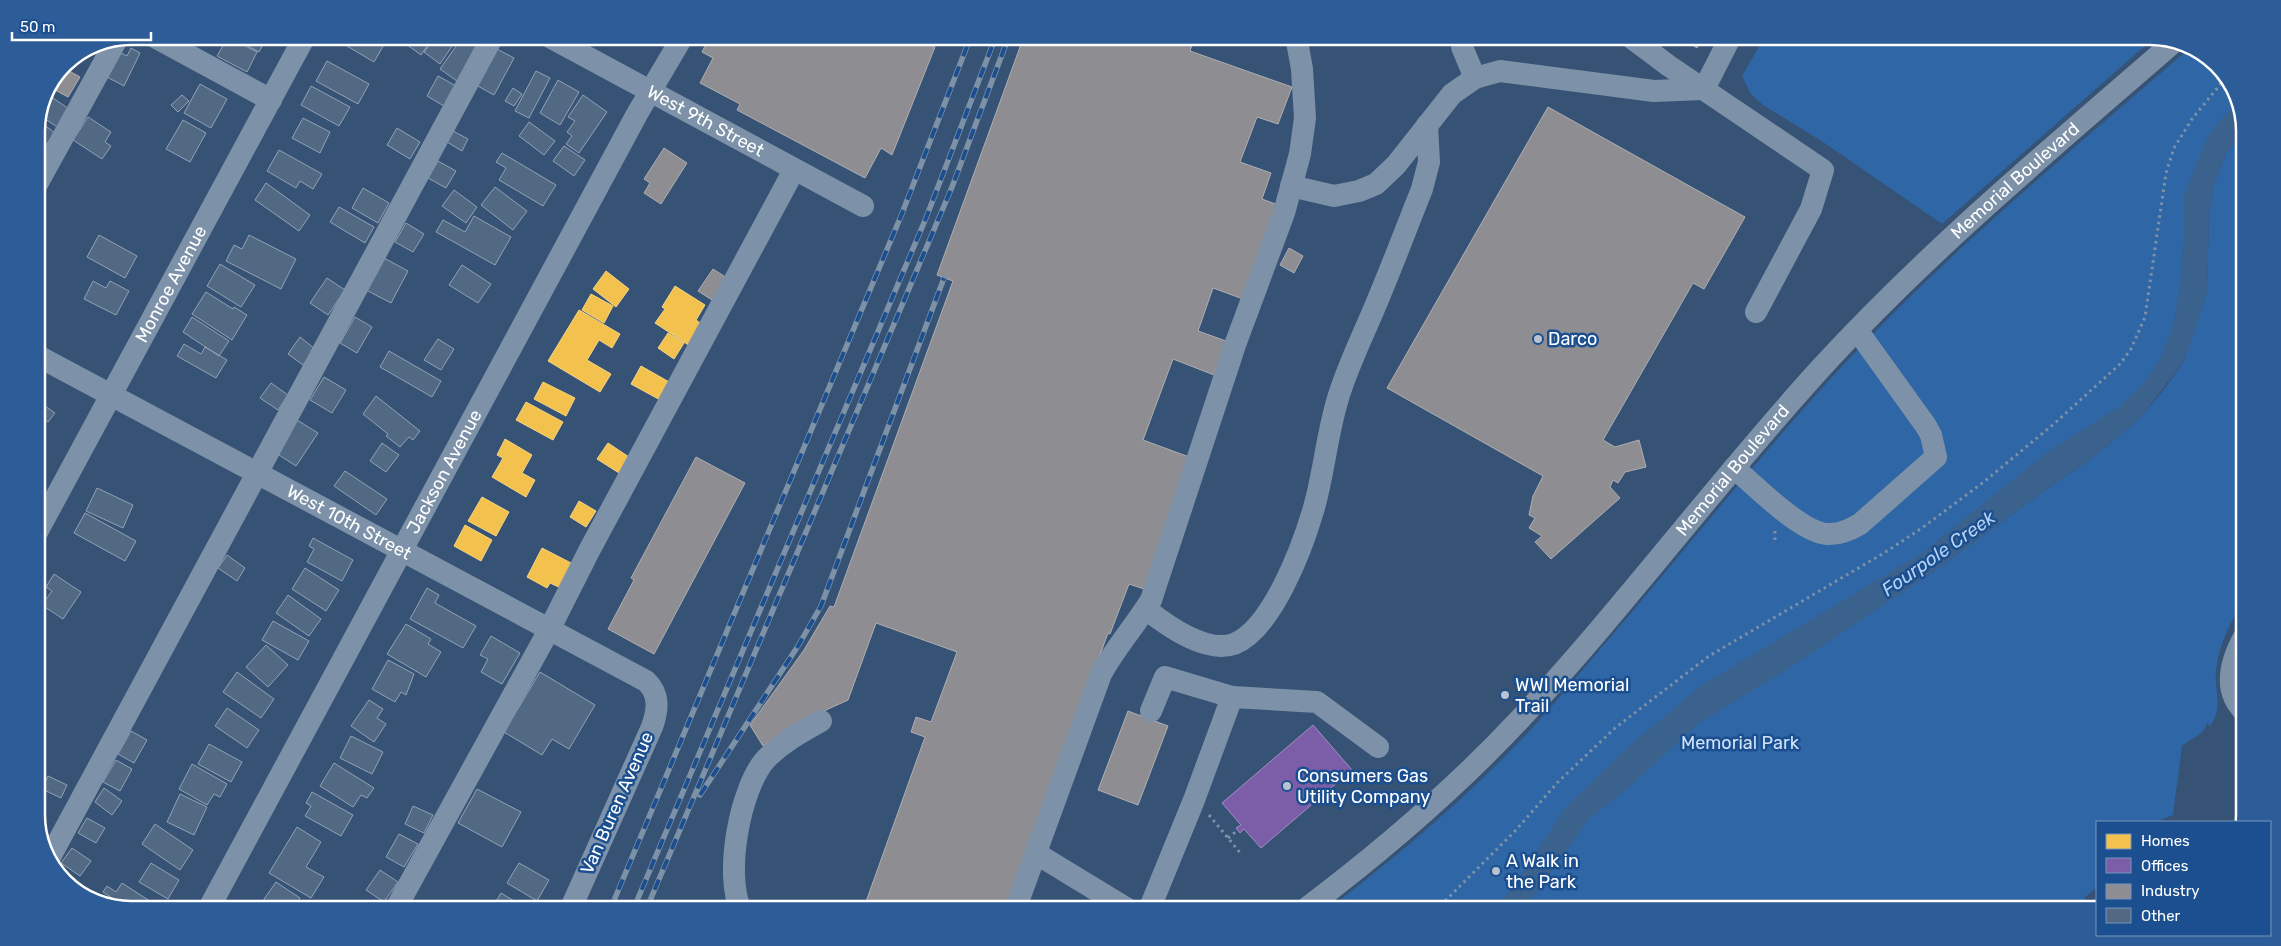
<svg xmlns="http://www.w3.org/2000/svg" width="2281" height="946" font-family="Rubik,sans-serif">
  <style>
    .green { fill: #2f66a5 }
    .water { fill: #3b618d }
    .homes { fill: #f2c14e; stroke: #f6d483 }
    .offices { fill: #7b5ea7; stroke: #a38ec1 }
    .industry { fill: #8d8d92; stroke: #afafb3 }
    .building { fill: #526984; stroke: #92a2b6 }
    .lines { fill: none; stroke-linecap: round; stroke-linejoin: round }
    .path { stroke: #7d92a8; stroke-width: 3; stroke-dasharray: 2.5 4; stroke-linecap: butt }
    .minor { stroke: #7d92a8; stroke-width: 22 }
    .rail-casing { stroke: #7e92a7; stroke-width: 5.5 }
    .rail { stroke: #1b4f8f; stroke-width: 4; stroke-dasharray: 11; stroke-linecap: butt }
    .poi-dot { fill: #b9c2ce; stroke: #1b4f8f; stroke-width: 2 }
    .labels { text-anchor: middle; stroke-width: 5; stroke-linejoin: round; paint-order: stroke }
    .street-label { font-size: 18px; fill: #fff; stroke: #1b4f8f }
    .poi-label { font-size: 18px; fill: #fff; stroke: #1b4f8f; text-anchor: start }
    .park-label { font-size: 18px; fill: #cfe3fa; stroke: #1b4f8f }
    .water-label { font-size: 19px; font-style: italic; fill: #b5d3f5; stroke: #1b4f8f }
    .rim { fill: none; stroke: #fff; stroke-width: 2.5 }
  </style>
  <rect width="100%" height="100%" fill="#365274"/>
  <!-- green -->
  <path class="green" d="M1765 36H2150L2155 37 1942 224 1823 142 1763 105 1750 93 1742 76Z
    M2191 47 2229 78 2242 117 2222 136 2164 367 2130 412 1856 621 1933 572 2048 488 2090 460 2141 417 2165 388 2184 361 2207 291 2209 216 2213 187 2226 153 2245 130V599C2231 620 2219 644 2216 670 2214 692 2224 708 2210 726L2207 723C2205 735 2191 738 2182 746L2173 815 2155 822H2097V887L2084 898 2097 907V910H1327C1394 859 1459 804 1517 744 1551 709 1582 670 1614 633 1691 543 1765 449 1846 362 1953 248 2073 149 2191 47Z"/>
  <!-- water -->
  <path class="water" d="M2238 105 2245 130 2226 153 2213 187 2209 216 2207 291 2194 334 2184 361 2141 417 2090 460 2048 488 1933 572 1794 665 1699 723 1626 790 1589 819 1524 910H1495L1529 864 1564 809 1627 748 1702 685 1922 553 2049 451 2119 407 2144 383 2161 357 2174 322 2180 286 2183 245V198L2208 136 2223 117Z"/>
  <!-- homes -->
  <path class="homes" d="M606 271 629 289 616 307 593 289Z
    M675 286 705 305 696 320 703 325 690 346 655 323 665 309 662 307Z
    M591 294 613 306 604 323 582 310Z
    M579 310 620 334 612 348 599 340 587 360 611 374 600 392 548 361Z
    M668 333 684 343 674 359 658 348Z
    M641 366 671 383 662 401 631 384Z
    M543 382 575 398 566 416 534 399Z
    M526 402 563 422 553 440 516 420Z
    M505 439 532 455 522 473 535 480 526 497 492 477 503 458 497 455Z
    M608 443 629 457 619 473 597 459Z
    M482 497 509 512 496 536 468 521Z
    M579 501 596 511 586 527 570 517Z
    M465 525 492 540 481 561 454 546Z
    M542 548 573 564 561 588 550 583 547 588 527 577Z"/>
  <!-- offices -->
  <path class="offices" d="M1313 725 1352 770 1261 848 1244 829 1240 833 1236 828 1241 825 1222 803Z"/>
  <!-- industry -->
  <path class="industry" d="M707 36H921L920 41 935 47 892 155 881 148 865 178 737 110 740 104 700 83 713 58 702 52 709 38Z
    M1024 36H1195L1190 51 1292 87 1278 124 1257 117 1240 162 1271 173 1262 199 1278 205 1243 299 1213 288 1198 331 1226 341 1214 375 1173 359 1143 440 1192 458 1144 589 1129 584 1110 634 1108 633 1007 910H863L925 737 911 732 916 717 931 722 957 652 876 623 848 700 804 720 763 746 750 725 804 650 830 606 834 607 953 281 937 275Z
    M1684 36H1704L1697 48 1683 39Z
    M62 67 80 77 68 97 53 89Z
    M1548 107 1745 217 1704 289 1693 283 1603 440 1615 447 1639 440 1646 467 1625 472 1618 483 1613 480 1610 487 1620 498 1551 559 1535 542 1542 536 1529 528 1535 518 1529 515 1533 496 1543 476 1387 388Z
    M664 148 687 163 661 204 644 193 650 183 644 179Z
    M1289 248 1303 256 1294 273 1280 265Z
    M713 269 727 278 712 300 698 291Z
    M696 457 745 483 654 654 608 629 634 580 631 578Z
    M1128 711 1168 726 1138 805 1098 790Z"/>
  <!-- building -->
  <path class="building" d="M230 36H268L259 52Z
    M336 36H389L374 62 335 39Z
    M412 36H434L421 55 406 44Z
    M436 36H459L440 64 424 52Z
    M463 36H472L483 44 457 81 440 69Z
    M623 36H644L639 45Z
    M228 37 257 52 247 72 217 56Z
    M131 48 140 53 124 86 105 76 117 51 127 56Z
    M495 48 514 58 494 95 476 85Z
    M327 61 369 84 358 104 316 81Z
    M536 71 550 78 529 118 515 111Z
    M438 76 456 86 444 106 427 96Z
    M558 80 579 92 560 125 540 113Z
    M200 84 227 99 211 128 184 113Z
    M311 86 350 107 339 126 301 105Z
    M513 88 522 94 514 106 505 101Z
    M182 95 189 101 178 112 171 105Z
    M583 95 607 112 579 153 566 144 572 136 567 132 575 121 568 117Z
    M53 98 69 109 57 127 41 116Z
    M88 117 111 132 105 142 111 146 102 159 73 140Z
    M303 118 330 132 320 153 292 138Z
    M183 120 206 133 190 162 166 149Z
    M529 122 555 141 544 155 519 136Z
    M43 124 55 133 47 144 36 136Z
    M397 128 420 142 410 159 387 145Z
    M453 131 468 139 462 151 447 142Z
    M564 146 585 160 574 176 553 161Z
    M279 150 322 174 313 189 300 181 296 188 267 171Z
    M502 153 556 185 543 206 499 180 506 168 496 162Z
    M438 161 456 171 446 188 428 178Z
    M266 183 310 215 299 231 255 200Z
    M495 187 527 211 513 230 481 205Z
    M363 188 389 203 378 223 352 208Z
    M454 190 477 207 466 223 442 206Z
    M339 207 374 227 365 243 330 222Z
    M474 216 511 237 495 265 436 232 443 220 465 232Z
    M406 223 424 234 413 252 395 242Z
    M99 235 137 256 125 278 87 257Z
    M249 235 296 259 281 289 226 261 234 245 242 249Z
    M384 258 408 271 391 303 366 290Z
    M220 264 255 285 241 307 207 286Z
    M462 265 491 284 478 303 449 285Z
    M327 278 345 290 328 315 310 303Z
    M93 281 106 288 110 281 129 291 116 315 84 299Z
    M206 292 233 309 234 307 247 315 232 340 192 314Z
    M192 317 229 341 219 356 183 332Z
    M355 317 372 327 357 353 340 343Z
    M300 337 315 349 303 365 288 354Z
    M438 339 454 349 441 370 424 360Z
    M184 344 201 354 205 347 227 360 216 378 177 356Z
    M389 351 441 381 432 397 380 367Z
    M324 377 346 390 332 413 310 400Z
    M271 383 288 395 278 410 260 398Z
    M376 396 420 431 413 440 409 437 400 447 386 436 388 434 363 414Z
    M36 400 55 413 48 422 44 419 36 429Z
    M297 420 318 433 296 466 276 453Z
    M382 443 399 455 386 472 370 461Z
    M345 471 387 499 376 515 334 486Z
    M97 488 133 505 123 528 86 511Z
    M85 513 136 541 125 561 74 533Z
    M313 538 353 560 342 581 307 562 314 549 309 546Z
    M227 555 245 568 237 581 218 568Z
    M305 568 339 590 326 611 292 589Z
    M54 574 81 592 63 619 42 605 52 591 46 587Z
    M427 588 439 595 435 603 476 626 463 648 410 619Z
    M288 595 321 619 309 636 276 613Z
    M273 621 309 641 298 660 262 640Z
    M406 624 431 639 428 644 441 652 426 677 387 654Z
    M491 636 520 653 502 684 481 672 488 659 480 655Z
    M266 645 288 665 268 687 246 667Z
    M388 660 414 674 406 695 401 692 395 702 372 689Z
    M237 672 274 699 261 718 223 692Z
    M540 672 595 705 569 749 552 739 542 755 504 732Z
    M369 700 383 709 377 718 386 724 374 742 351 726Z
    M227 708 259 730 247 748 215 726Z
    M131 731 147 740 134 763 118 754Z
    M351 736 383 752 372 774 340 758Z
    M209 744 242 762 231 782 198 764Z
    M116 760 132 769 120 791 103 782Z
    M334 763 374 788 367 798 361 795 353 807 320 786Z
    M192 764 227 784 220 797 214 794 207 805 179 789Z
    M48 776 67 785 61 798 42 789Z
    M104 788 122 801 112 815 95 802Z
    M477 789 521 812 502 847 458 823Z
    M312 792 353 815 341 836 305 816 311 806 306 803Z
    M180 794 207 807 194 835 167 822Z
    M413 806 433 815 424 833 405 824Z
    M87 818 105 828 96 843 78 833Z
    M155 824 193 850 180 870 142 844Z
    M297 827 321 842 306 867 324 877 311 898 269 873Z
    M399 834 418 844 404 867 386 857Z
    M72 848 91 861 80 876 61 863Z
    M151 863 179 880 168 899 139 882Z
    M519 863 549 880 537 901 507 883Z
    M380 870 398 882 384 902 366 890Z
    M276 882 300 898 292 910H266L260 905Z
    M122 883 159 907 157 910H131L119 907 121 904 103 892 107 886 116 892Z
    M501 893 529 910H491Z"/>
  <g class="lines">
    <!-- path -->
    <path class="path" d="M1775 540V529
      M1209 815 1242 855
      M1228 838 1238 830
      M1436 910 1516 830 1558 782 1615 728 1709 656 1884 553 1922 528 1985 481 2055 423 2120 364 2131 349 2145 317 2166 173 2174 148 2192 119 2227 76"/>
    <!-- minor -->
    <g class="minor">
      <path d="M153 36 271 100"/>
      <path id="s1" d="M548 36 863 206"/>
      <path d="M1466 36 1462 47 1475 78"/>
      <path d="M1629 36 1669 66 1823 170 1811 209 1756 312"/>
      <path d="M1704 89 1731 36"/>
      <path d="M36 186 117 39"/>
      <path d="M1291 186 1334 196 1359 191 1376 184 1396 165 1452 94 1475 78 1500 71 1654 91 1704 89"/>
      <path id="s2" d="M36 355 646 681C660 694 658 710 652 727L570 910"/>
      <path d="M1734 468C1756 486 1800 532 1827 534 1839 535 1850 530 1860 524L1936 457 1931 435 1926 426 1857 330"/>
      <path id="s3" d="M36 534 305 36"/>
      <path d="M1146 609C1166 625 1206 654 1234 644 1272 629 1302 548 1313 511 1325 471 1327 428 1341 389 1350 362 1363 335 1374 309 1391 269 1406 229 1422 189L1429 162 1427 125"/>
      <path d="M2245 635C2231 660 2222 690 2245 712"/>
      <path d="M1232 697 1317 702 1378 747"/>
      <path d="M1037 854 1129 910"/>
      <path d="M50 857 493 36"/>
      <path id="s4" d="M208 910 637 114 683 36"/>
      <path d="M395 910 549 630 590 549 794 170"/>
      <path d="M741 910C724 875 740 789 765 760 781 743 801 732 821 721"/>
      <path d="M1015 910 1101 674C1115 648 1135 626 1151 600L1235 345 1284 213 1300 154 1305 118 1302 69 1296 36"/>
      <path d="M1149 910 1194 800 1232 697 1165 677 1151 711"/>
      <path id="s5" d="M1304 910C1381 852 1456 788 1522 717 1626 605 1717 482 1820 369 1929 250 2053 147 2175 41"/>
    </g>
    <!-- rail casing -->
    <g class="rail-casing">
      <path id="rail" d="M700 795 798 646 821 606 944 278
        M610 910 901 216 971 36
        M633 910 926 218 996 36
        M646 910 952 187 1009 36"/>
    </g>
    <!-- rail -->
    <use href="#rail" class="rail"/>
  </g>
  <!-- markers -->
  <g class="poi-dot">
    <circle cx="1538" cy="339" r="5"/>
    <circle cx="1505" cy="695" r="5"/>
    <circle cx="1287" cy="786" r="5"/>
    <circle cx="1496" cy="871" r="5"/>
  </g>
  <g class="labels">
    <!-- street labels -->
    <g class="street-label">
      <text dy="6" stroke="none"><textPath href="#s1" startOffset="179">West 9th Street</textPath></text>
      <text dy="6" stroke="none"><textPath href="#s5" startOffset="1021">Memorial Boulevard</textPath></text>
      <text dy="6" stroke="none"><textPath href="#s3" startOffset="284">Monroe Avenue</textPath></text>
      <text dy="6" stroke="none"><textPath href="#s5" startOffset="616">Memorial Boulevard</textPath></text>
      <text dy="6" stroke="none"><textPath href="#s4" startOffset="498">Jackson Avenue</textPath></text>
      <text dy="6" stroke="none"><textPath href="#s2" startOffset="355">West 10th Street</textPath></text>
      <text transform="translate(617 803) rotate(-66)" y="6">Van Buren Avenue</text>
    </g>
    <!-- poi labels -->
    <g class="poi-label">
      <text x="1548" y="345">Darco</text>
      <text x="1515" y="691">WWI Memorial<tspan x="1515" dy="21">Trail</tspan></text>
      <text x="1297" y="782">Consumers Gas<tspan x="1297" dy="21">Utility Company</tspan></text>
      <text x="1506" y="867">A Walk in<tspan x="1506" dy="21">the Park</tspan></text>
    </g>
    <!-- park labels -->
    <g class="park-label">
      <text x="1740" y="749">Memorial Park</text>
    </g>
    <!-- water labels -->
    <g class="water-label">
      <text transform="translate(1938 553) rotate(-35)" y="7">Fourpole Creek</text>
    </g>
  </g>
  <!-- crop -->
  <path d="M0 0H2281V946H0ZM131 45H2150A86 86 0 0 1 2236 131V815A86 86 0 0 1 2150 901H131A86 86 0 0 1 45 815V131A86 86 0 0 1 131 45Z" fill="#2d5d98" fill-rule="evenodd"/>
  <path class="rim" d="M131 45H2150A86 86 0 0 1 2236 131V815A86 86 0 0 1 2150 901H131A86 86 0 0 1 45 815V131A86 86 0 0 1 131 45Z"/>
  <!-- legend -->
  <rect x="2096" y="821" width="175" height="115" fill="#1b4f8f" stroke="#7695bc"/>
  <rect x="2106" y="834" width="25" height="15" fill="#f2c14e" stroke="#7695bc"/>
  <text x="2141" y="846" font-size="15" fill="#ffffff">Homes</text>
  <rect x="2106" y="858" width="25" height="15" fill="#7b5ea7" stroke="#7695bc"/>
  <text x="2141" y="871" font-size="15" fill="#ffffff">Offices</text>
  <rect x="2106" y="884" width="25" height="15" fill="#8d8d92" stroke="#7695bc"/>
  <text x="2141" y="896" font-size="15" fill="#ffffff">Industry</text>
  <rect x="2106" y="908" width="25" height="15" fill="#526984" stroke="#7695bc"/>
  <text x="2141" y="921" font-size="15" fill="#ffffff">Other</text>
  <!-- scale -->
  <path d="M12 32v8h139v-8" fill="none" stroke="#ffffff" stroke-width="2.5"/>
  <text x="20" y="32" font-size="15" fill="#ffffff" stroke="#1b4f8f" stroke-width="4" paint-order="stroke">50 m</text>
</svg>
